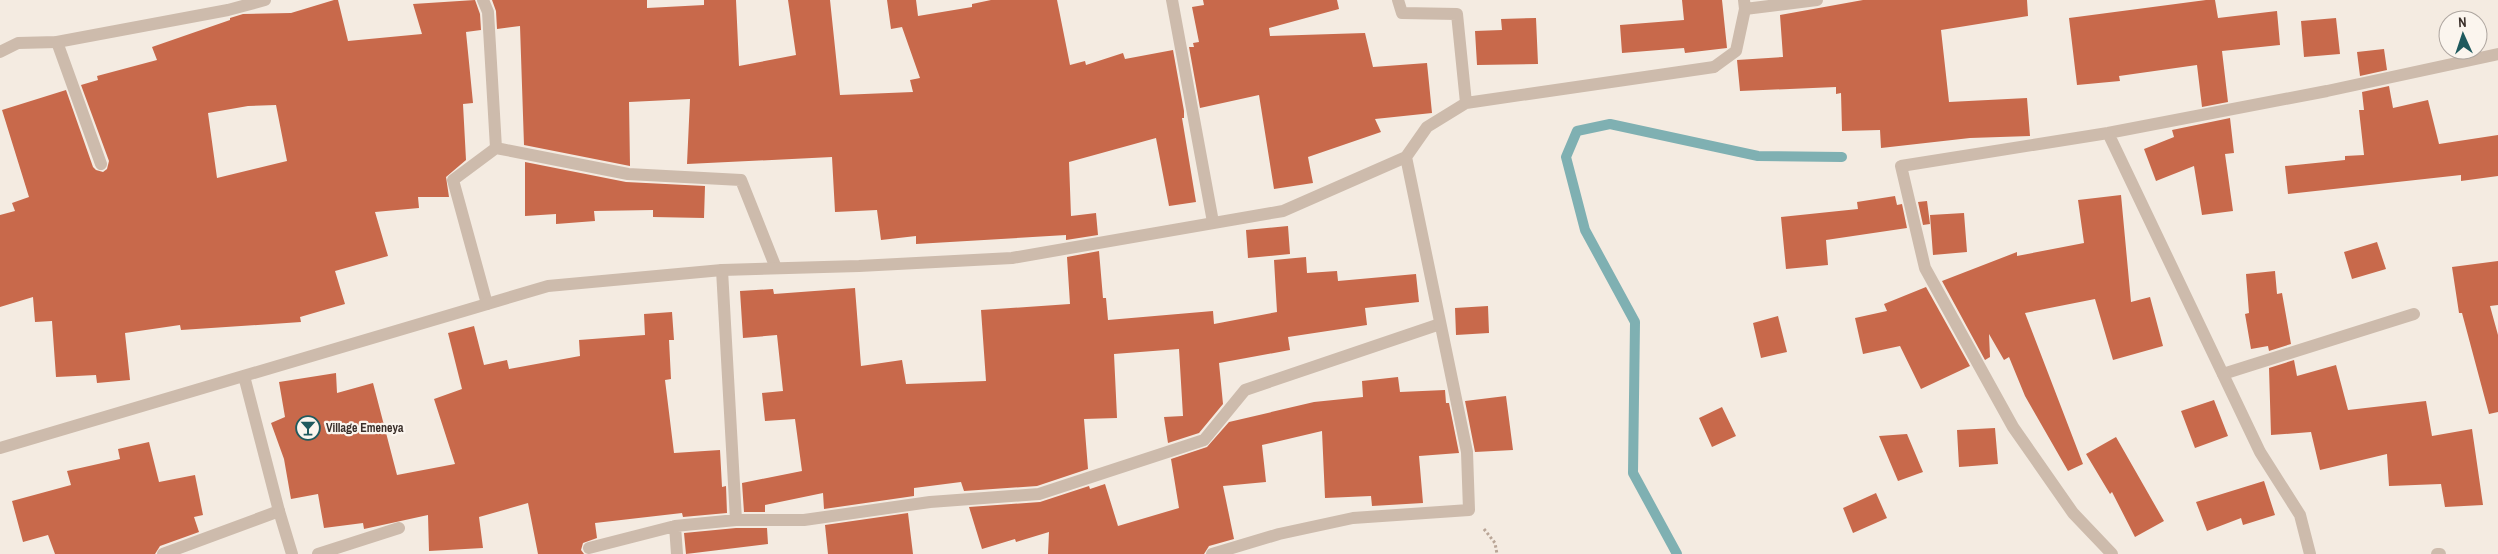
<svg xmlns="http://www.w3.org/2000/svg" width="2498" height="554" font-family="'Archivo Narrow',sans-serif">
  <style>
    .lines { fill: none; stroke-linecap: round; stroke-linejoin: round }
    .stream { stroke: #7fb0b2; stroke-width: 10 }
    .building { fill: #c8694b; fill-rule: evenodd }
    .path { stroke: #b9a596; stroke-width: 3; stroke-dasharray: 2.5 2.5; stroke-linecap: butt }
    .lane { stroke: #cdbbac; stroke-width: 12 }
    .street { stroke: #cdbbac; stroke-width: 12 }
    .labels { text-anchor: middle; stroke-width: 4.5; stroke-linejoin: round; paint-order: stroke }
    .poi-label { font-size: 12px; font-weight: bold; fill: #3b302b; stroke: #fbf5ee; text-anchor: start }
  </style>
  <rect width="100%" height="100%" fill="#f4ebe1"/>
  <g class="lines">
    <!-- stream -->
    <path class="stream" d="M1677 554 1633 473 1635 322 1585 230 1566 157 1577 131 1610 124 1758 156 1842 157"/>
  </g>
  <!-- building -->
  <path class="building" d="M334 0H338L348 41 422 34 413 4 475 0 480 14 481 30 466 32 473 103 463 104 466 160 446 177 449 197H418L419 208 375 212 388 256 335 271 345 304 300 317 301 322 181 330 180 325 125 333 130 380 97 383 96 375 56 377 52 321 35 322 33 297 0 307V215L15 211 12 203 29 197 2 110 66 90 93 167 96 170 103 172 107 169 109 161 81 85 98 80 97 76 157 60 152 47 230 20V18L243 14 291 13ZM276 105 287 161 217 178 208 113 248 106Z
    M492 0H647V8L704 5V0H736L739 66 796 55 788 0H830L840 95 913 92 910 80 920 78 902 27 891 29 887 0H916L918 16 972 7V4L991 0H1057L1070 65 1085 61 1086 65 1123 53 1125 59 1173 50 1184 111V118H1182L1196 202 1169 206 1156 138 1069 162 1071 216 1096 213 1098 235 1066 240V235L916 244V236L881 240 877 210 835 212 832 157 687 164 690 99 629 102 630 166 524 145 520 26 497 29 496 11Z
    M1203 0H1337L1339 9 1269 28 1270 36 1365 33 1373 67 1427 63 1432 113 1375 119 1381 132 1308 157 1313 183 1274 189 1259 95 1200 108 1189 47H1194L1193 43 1199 42 1192 7 1204 5Z
    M1682 0H1722L1727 48 1685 53 1684 48 1622 53 1620 25 1684 20Z
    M1863 0H2027L2028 16 1941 30 1949 102 2027 98 2030 136 1970 138 1881 148 1880 130 1842 131 1841 93 1836 94V87L1740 91 1737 60 1783 57 1780 15Z
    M2206 0H2215L2218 18 2277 11 2280 45 2222 51 2228 102 2202 107 2197 65 2119 76 2120 81 2077 85 2069 18Z
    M1536 18 1538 64 1477 65 1475 31 1502 30 1501 19Z
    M2336 18 2340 54 2304 57 2301 21Z
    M2384 49 2387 70 2360 76 2357 52Z
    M2389 86 2393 108 2428 100 2439 144 2498 135V176L2461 181V175L2288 194 2285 166 2345 160V156L2364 155 2359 110H2364L2362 92Z
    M2230 118 2234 153 2225 154 2233 211 2202 215 2194 166 2156 181 2144 149 2174 137 2172 130Z
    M525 162 626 182 705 186 704 218 653 217V210L594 211 595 221 556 224V214L525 216Z
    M2121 195 2131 302 2150 297 2163 346 2113 360 2095 299 2025 313 2083 464 2068 471 2025 396 2009 357 2004 360 1989 334 1990 357 1985 360 1942 281 2017 252V256L2084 243 2078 200Z
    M1895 196 1897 205 1902 204 1907 228 1826 240 1828 265 1786 269 1781 217 1858 209 1857 202Z
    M1927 201 1930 224 1923 225 1918 202Z
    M1964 213 1967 252 1933 255 1930 215Z
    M1288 226 1290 254 1248 258 1246 230Z
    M2377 242 2386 269 2352 279 2344 252Z
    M1099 251 1103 298H1106L1108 320 1213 311 1214 324 1277 312 1274 260 1306 257 1307 273 1337 271 1338 281 1416 274 1419 302 1365 308 1367 325 1288 337 1290 350 1219 363 1223 404 1199 433 1168 443 1164 417 1183 416 1179 349 1114 354 1117 418 1084 419 1088 469 1037 486 964 491 961 482 914 488V496L824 509 823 493 765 505V512H744L742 483 802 471 795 419 765 421 762 393 783 391 777 335 743 338 740 291 773 289 774 294 855 288 861 366 902 360 906 384 986 381 981 310 1070 304 1067 257Z
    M2498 261V305L2490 306 2498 335V412L2489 414 2462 313H2459L2452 267Z
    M2275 271 2277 294 2282 293 2291 344 2269 351 2268 346 2251 349 2245 314 2249 313 2246 274Z
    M1926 287 1970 366 1921 389 1900 346 1863 354 1855 318 1887 311 1884 304Z
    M1488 306 1489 333 1456 335 1455 308Z
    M672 312 674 340H669L671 379 665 380 674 453 720 450 722 487 726 486 727 513 683 517 682 513 595 523 597 538 583 543 581 550 584 554H538L528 503 479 517 483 548 429 551 428 515 364 529 363 523 324 528 318 494 291 499 284 459 271 423 285 417 279 382 336 373 337 393 373 383 397 475 455 464 434 399 462 389 448 333 474 326 484 365 507 360 509 369 580 356 579 340 645 335 644 314Z
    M1778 316 1787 352 1761 358 1753 323Z
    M2294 360 2297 376 2336 365 2348 410 2426 401 2432 436 2472 429 2483 505 2445 507 2441 484 2389 486 2387 454 2320 470 2311 432 2271 435 2269 368Z
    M1398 377 1400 392 1445 390 1446 403H1449L1459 453 1419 456 1423 503 1372 506 1371 496 1325 498 1322 431 1262 445 1266 482 1223 486 1234 539 1209 546 1204 554H1048L1049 532 1016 542 1015 539 982 549 969 507 1040 502 1089 486 1090 489 1105 484 1118 526 1179 508 1171 459 1207 447 1229 422 1314 402 1363 397 1362 381Z
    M1506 396 1513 450 1475 452 1465 401Z
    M2214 400 2228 436 2195 448 2181 411Z
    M1722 407 1736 436 1712 447 1699 418Z
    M1995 428 1998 464 1959 467 1957 430Z
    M1907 434 1923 472 1898 481 1879 436Z
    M2116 437 2164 521 2135 537 2112 492 2110 494 2086 454Z
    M149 442 159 482 195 475 203 515 194 517 199 532 160 546 155 554H55L48 535 23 542 12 501 71 485 67 471 120 459 118 449Z
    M2264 481 2275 515 2243 525 2241 518 2207 531 2196 502Z
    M1876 493 1887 518 1853 533 1843 508Z
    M908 513 913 554H828L825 525Z
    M736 528H767L768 544 686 554 684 533Z"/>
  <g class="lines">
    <!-- path -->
    <path class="path" d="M1484 529 1495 543 1497 554"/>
    <!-- lane -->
    <path class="lane" d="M483 0 488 12 496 148 628 174 741 180 776 268
      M1745 9 1817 0
      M57 42 101 164
      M1714 67 1736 51 1745 9 1744 0
      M722 270 736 520
      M487 304 453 180 496 148
      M2223 374 2414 314
      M675 526 677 554
      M589 548 675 526 736 520H804L930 502 1039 494 1204 440 1245 390 1440 324
      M163 554 279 511
      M318 554 399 528"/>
    <!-- street -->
    <path class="street" d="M1172 0 1213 222
      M1398 0 1402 13 1457 14 1466 103
      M0 52 18 43 57 42 228 10 265 0
      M2108 133 2260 452 2300 515 2310 554
      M244 376 279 511 292 554
      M0 448 548 286 722 270 859 266 1012 258 1283 211 1406 157 1427 127 1466 103 1714 67
      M1212 554 1279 534 1353 518 1469 510 1467 452 1406 157
      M2112 554 2073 513 2013 427 1925 268 1901 166 2108 133 2327 91 2498 54
      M2437 554H2440"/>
  </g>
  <!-- icons -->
  <defs>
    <g id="bar-ring" transform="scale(1.25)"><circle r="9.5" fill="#fbf5ee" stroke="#1f5a5e" stroke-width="1.5"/><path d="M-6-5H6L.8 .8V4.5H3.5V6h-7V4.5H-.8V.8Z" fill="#1f5a5e"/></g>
  </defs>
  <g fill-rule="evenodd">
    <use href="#bar-ring" x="308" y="428"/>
  </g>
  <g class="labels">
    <!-- poi labels -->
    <g class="poi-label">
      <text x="326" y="432">Village Emeneya</text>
    </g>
  </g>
  <!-- north arrow -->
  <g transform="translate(2463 35) rotate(357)"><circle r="24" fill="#fbf5ee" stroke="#aea6a0"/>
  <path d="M0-4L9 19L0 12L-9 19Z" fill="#1f5a5e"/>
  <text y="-8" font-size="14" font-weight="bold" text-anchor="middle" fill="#3b302b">N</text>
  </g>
</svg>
